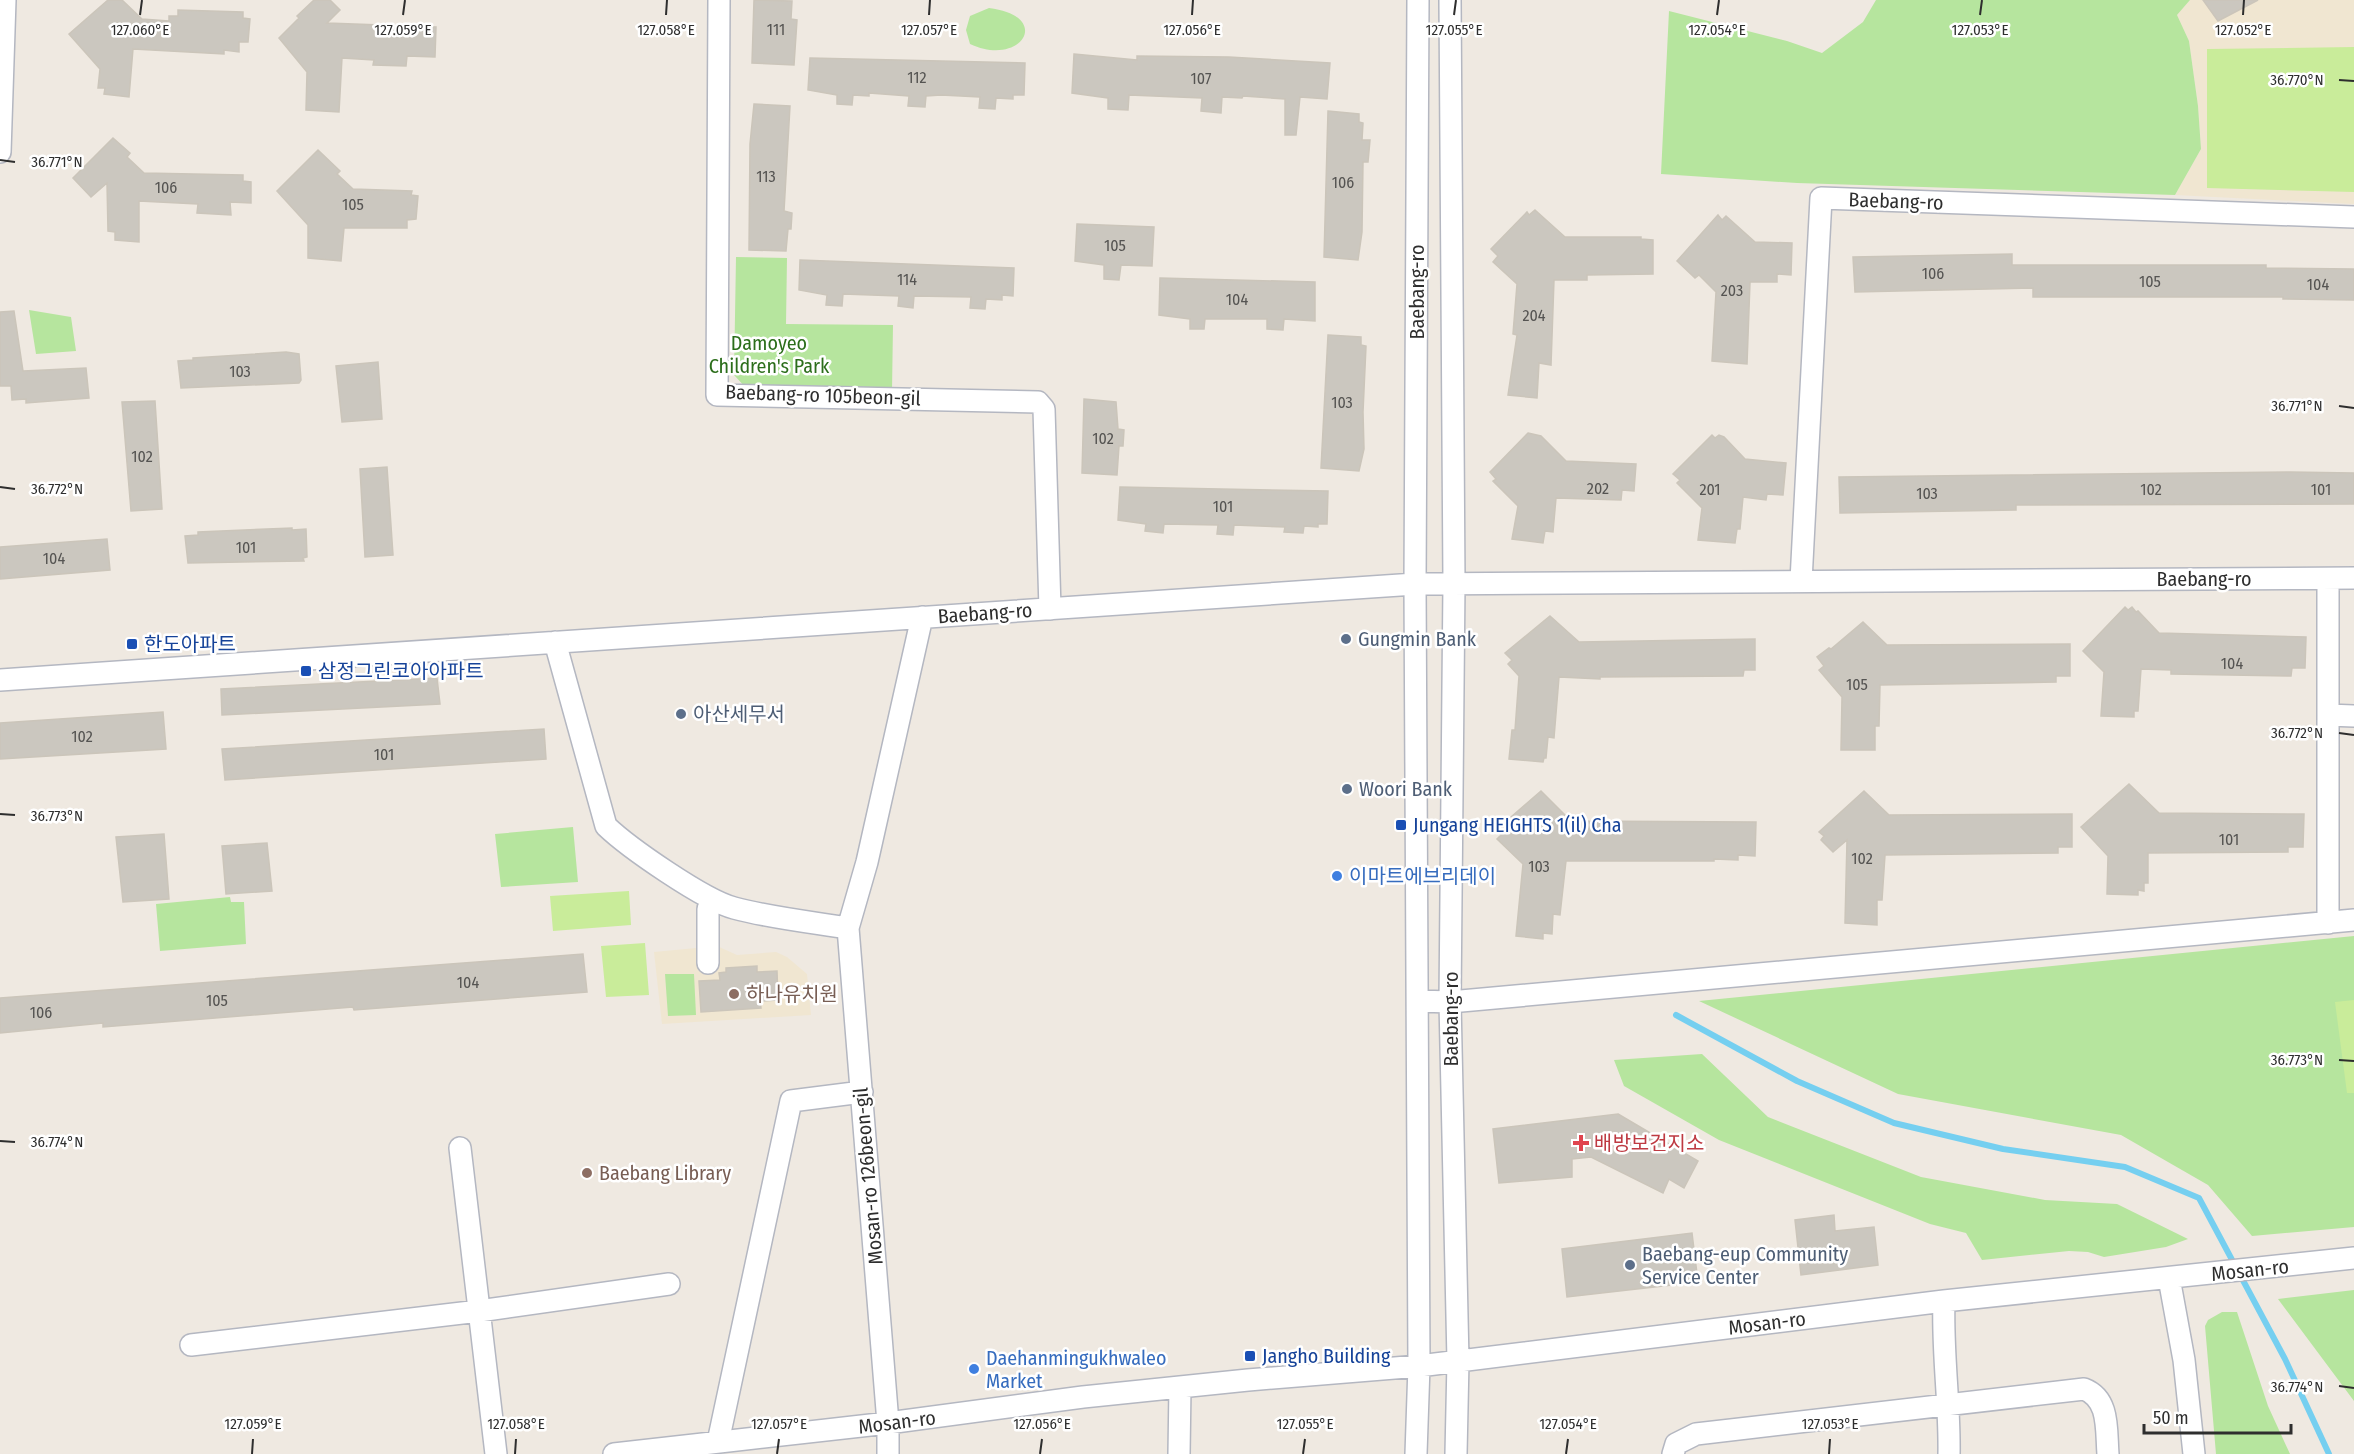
<svg xmlns="http://www.w3.org/2000/svg" width="2354" height="1454" font-family="'Fira Sans Condensed','Noto Sans KR',sans-serif">
  <style>
    .education { fill: #f0e6d1 }
    .green { fill: #b6e59e }
    .pitch { fill: #c9ec9a }
    .lines { fill: none; stroke-linecap: round; stroke-linejoin: round }
    .stream { stroke: #75cff0; stroke-width: 6 }
    .building { fill: #cbc7bf; stroke: #cbc5ba; stroke-width: 1.5 }
    .minor-casing { stroke: #b4b7c1; stroke-width: 24 }
    .minor { stroke: #fff; stroke-width: 21 }
    .ticks { fill: none; stroke: #2e2e2e; stroke-width: 2 }
    .service-dot { fill: #5c6f8a; stroke: #fff; stroke-width: 2 }
    .transit-dot { fill: #1a4fb4; stroke: #fff; stroke-width: 2 }
    .shop-dot { fill: #3f7fe0; stroke: #fff; stroke-width: 2 }
    .education-dot { fill: #8d6e63; stroke: #fff; stroke-width: 2 }
    .health-dot { fill: #e0444e; stroke: #fff; stroke-width: 2 }
    .labels { text-anchor: middle; stroke-width: 5; stroke-linejoin: round; paint-order: stroke }
    .number-label { font-size: 16px; fill: #555452 }
    .street-label { font-size: 20px; fill: #2e2e2e; stroke: #fff }
    .park-label { font-size: 20px; fill: #2c6e1b; stroke: #fff }
    .service-label { font-size: 20px; fill: #4e5e75; stroke: #fff; text-anchor: start }
    .transit-label { font-size: 20px; fill: #164399; stroke: #fff; text-anchor: start }
    .shop-label { font-size: 20px; fill: #366cbe; stroke: #fff; text-anchor: start }
    .education-label { font-size: 20px; fill: #785e54; stroke: #fff; text-anchor: start }
    .health-label { font-size: 20px; fill: #be3a42; stroke: #fff; text-anchor: start }
    .ticks-label { font-size: 15px; text-anchor: middle; fill: #2e2e2e; stroke: #fff; stroke-width: 5; stroke-linejoin: round; paint-order: stroke }
  </style>
  <rect width="100%" height="100%" fill="#efe9e1"/>
  <!-- education -->
  <path class="education" d="M2190 0H2354V204L2175 195 2201 149 2198 106 2189 41 2177 15Z
    M717 946 737 955 776 952 787 957 807 974 811 1015 662 1024 654 952Z"/>
  <!-- green -->
  <path class="green" d="M1876 0H2190L2177 15 2189 41 2198 106 2201 149 2175 195 1797 183 1661 174 1669 11 1787 41 1822 53 1863 22Z
    M989 8C1054 16 1021 68 970 44L966 30 970 16Z
    M736 257 787 258 786 324 893 325 892 391 747 389 734 375Z
    M29 310 71 317 76 351 36 354Z
    M573 827 578 882 501 887 495 834Z
    M230 897 231 902H244L246 944 160 951 156 904Z
    M2354 936V1227L2252 1236 2208 1185 2121 1135 1898 1094 1699 1001Z
    M665 974H694L696 1015 668 1016Z
    M1702 1054 1768 1117 1921 1177 2045 1200 2117 1204 2188 1239 2166 1247 2104 1257 2088 1252 2069 1251 1982 1260 1966 1233 1930 1224 1719 1140 1624 1086 1614 1060Z
    M2354 1290V1401L2278 1299Z
    M2222 1312H2237L2268 1406 2290 1454H2216L2205 1326 2208 1320Z"/>
  <!-- pitch -->
  <path class="pitch" d="M2354 47V192L2207 188V49Z
    M629 891 631 925 553 931 550 896Z
    M645 943 649 995 606 997 601 946Z
    M2354 1000V1093H2347L2335 1002Z"/>
  <g class="lines">
    <!-- stream -->
    <path class="stream" d="M1676 1015 1797 1081 1894 1123 2003 1149 2125 1167 2199 1198 2285 1359 2329 1454"/>
  </g>
  <!-- building -->
  <path class="building" d="M108 0H122L142 19 169 21V16H178V10L243 12V18L250 19 248 42H239V52L224 50V54L133 49 129 97 104 94 105 88H98L100 69 69 34Z
    M314 0H330L340 10 327 23 436 27 435 57 407 56 406 66 373 65 374 60 342 58 339 112 306 110 307 72 279 38 299 18 297 16Z
    M754 0 792 1 791 19 797 20 794 65 752 63Z
    M2203 0H2258L2218 21Z
    M1074 54 1137 60V56L1229 57 1330 63 1327 99 1300 97 1296 135H1285V99L1243 96 1242 98 1222 97 1221 113 1201 111 1202 98 1129 95 1128 110 1108 109V98L1072 93Z
    M810 58 1025 63 1024 95H1013V99L996 98 995 109 979 108 980 97 941 95 926 96 925 107 908 106 909 96 869 93V96L853 95 852 105 837 104V95L808 90Z
    M754 104 790 106 784 211 792 213 791 229H788L786 251 749 250 750 144Z
    M1328 111 1359 114V122L1363 123 1362 140H1370L1368 162H1363L1362 232 1358 260 1324 257Z
    M113 138 130 153 127 157 144 173 243 175V181L251 182V203L230 202 231 215 197 213 198 204 139 201V242L115 240V232L108 231 107 183 91 197 73 178Z
    M318 150 340 171 337 174 353 189 412 191 411 195 418 196 416 219 407 220V228H344L341 261 308 258V225L277 191Z
    M1535 210 1565 237H1641V239L1653 240V274L1587 275V280H1554L1551 365 1539 363 1537 398 1508 395 1517 335 1513 334 1517 284 1493 262 1498 256 1491 249 1527 212 1529 215Z
    M1718 215 1722 220 1726 216 1755 242 1792 243 1791 275 1777 274V282H1750L1747 364 1712 361 1716 292 1699 275 1695 278 1677 261Z
    M1077 224 1154 227 1152 266 1121 265 1119 280 1104 279V265L1075 261Z
    M2012 254V265H2266V268L2354 269V300L2283 299V297H2033V288L1855 292 1853 257Z
    M800 260 1014 268 1013 296 1002 295V300L986 299 985 309 970 308 971 297 914 296 913 308 898 306 899 296 843 294 842 306 826 305 827 295 799 290Z
    M1160 278 1315 282V321L1284 319 1283 330 1267 329V319H1205L1204 329H1190V319L1159 315Z
    M14 311 23 371 86 368 89 398 26 403V399L12 400 11 386H0V312Z
    M1328 335 1361 337V345L1366 346 1363 412 1364 449 1359 471 1321 468Z
    M286 352 299 354 301 380 299 383 181 388 178 361 193 360V358Z
    M378 362 382 419 342 422 336 366Z
    M1084 399 1116 402 1118 429 1124 430 1123 446H1119L1117 475 1082 473Z
    M155 401 162 509 131 511 122 402Z
    M1528 433 1541 436 1566 461 1636 464 1634 491 1622 490 1621 500 1556 498 1553 532 1545 531 1543 543 1512 539 1518 506 1493 481 1496 479 1490 472Z
    M1712 435 1715 438 1719 435 1724 437 1745 459 1786 463 1783 495 1767 494 1766 500 1743 497 1740 529H1737L1735 543 1698 540 1702 508 1677 483 1680 480 1673 474Z
    M387 467 393 555 365 557 360 469Z
    M2290 472 2354 473V504L2016 505V510L1840 513 1839 477Z
    M1120 487 1328 491 1327 524H1318V527L1304 526 1303 533 1284 532 1285 527 1234 525 1233 535 1217 534 1218 525 1164 524 1163 533 1145 531 1146 524 1118 520Z
    M292 528V530L306 529 307 557 303 558 304 561 188 563 185 536 198 535V532Z
    M107 539 110 570 0 579V547Z
    M2125 607 2128 610 2132 607 2136 612 2138 611 2159 633 2306 637 2305 668H2292L2291 676 2171 674V670L2141 669 2138 711H2134V717L2101 716 2104 672 2083 651Z
    M1550 616 1579 642 1755 639V670H1744L1743 676 1600 677V679L1559 677 1554 738 1548 737 1546 758H1544L1543 762 1509 759 1512 730H1515L1519 676 1508 664 1512 660 1505 653Z
    M1863 622 1887 645 2070 644V676H2056V682L1880 685 1879 726H1875V750H1841L1842 697 1819 670 1824 666 1817 657 1829 648 1831 649Z
    M437 678 440 704 222 715 221 689Z
    M163 712 166 749 0 759V723Z
    M544 729 546 759 225 780 222 749Z
    M2129 784 2159 813 2304 814 2303 847H2288V852L2148 853V883H2144V891L2138 890V895L2107 894 2108 856 2081 827Z
    M1541 791 1571 821 1756 822 1755 856 1738 855V860L1714 859V861H1566L1560 915 1553 914 1552 934 1543 933V939L1516 936 1523 864 1497 839 1501 835 1496 830Z
    M1864 791 1889 815 2072 814V847H2058V853L1885 855 1882 900H1877V925L1845 923 1847 840 1833 852 1821 840 1824 836 1819 832Z
    M164 834 169 899 123 902 116 837Z
    M267 843 272 891 226 894 222 846Z
    M583 954 587 992 354 1010 353 1007 103 1027V1023L0 1033V998Z
    M757 966V972L777 971 778 1000 760 1001 761 1008 701 1012 699 981 720 980 719 973 726 972V968Z
    M1618 1114 1698 1161 1684 1188 1669 1179 1663 1193 1591 1157 1572 1159V1177L1499 1183 1493 1129Z
    M1834 1215 1835 1231 1874 1227 1878 1265 1801 1275 1795 1220Z
    M1692 1233 1698 1282 1567 1297 1562 1249Z"/>
  <g class="lines">
    <!-- minor casing -->
    <g class="minor-casing">
      <path id="minor" d="M719 0 717 395 1038 402 1044 409 1050 609
        M1450 0 1454 583 1450 1002 1458 1361 1456 1454
        M0 152 5 0
        M2328 579V923
        M1801 581 1821 198 2354 217
        M555 642 606 826C629 848 704 900 734 908 771 918 811 922 848 928
        M0 680 1415 584 2354 578
        M2328 715 2354 716
        M708 963V909L715 901
        M1418 1001 1450 1002 2354 920
        M460 1148 496 1454
        M2169 1278 2184 1360 2194 1454
        M1944 1301C1942 1352 1950 1403 1949 1454
        M191 1345 479 1311 669 1284
        M718 1442 791 1101 862 1092
        M614 1454 888 1423 1083 1397 1248 1380 1419 1366 1944 1301 2354 1258
        M888 1454V1423L848 928 867 862 922 617
        M1179 1454 1180 1387
        M1416 1454 1419 1366 1415 584 1418 0
        M1673 1454 1676 1444 1696 1434 2084 1389C2110 1399 2106 1430 2108 1454"/>
    </g>
    <!-- minor -->
    <use href="#minor" class="minor"/>
  </g>
  <!-- ticks -->
  <path class="ticks" d="M140 15 142 0M403 15 405 0M666 15 667 0M929 15 930 0M1192 15 1193 0M1454 15 1456 0M1717 15 1719 0M1980 15 1982 0M2243 15 2244 0M2339 80 2354 81M0 160 15 162M2339 406 2354 408M0 487 15 489M2339 733 2354 735M0 814 15 815M2339 1060 2354 1061M0 1141 15 1142M2339 1386 2354 1388M252 1454 253 1439M515 1454 516 1439M777 1454 779 1439M1040 1454 1042 1439M1303 1454 1305 1439M1566 1454 1568 1439M1829 1454 1830 1439"/>
  <!-- markers -->
  <g class="service-dot">
    <circle cx="1346" cy="639" r="6"/>
    <circle cx="681" cy="714" r="6"/>
    <circle cx="1347" cy="789" r="6"/>
    <circle cx="1630" cy="1265" r="6"/>
  </g>
  <g class="transit-dot">
    <rect x="126" y="638" width="12" height="12" rx="3"/>
    <rect x="300" y="665" width="12" height="12" rx="3"/>
    <rect x="1395" y="819" width="12" height="12" rx="3"/>
    <rect x="1244" y="1350" width="12" height="12" rx="3"/>
  </g>
  <g class="shop-dot">
    <circle cx="1337" cy="876" r="6"/>
    <circle cx="974" cy="1369" r="6"/>
  </g>
  <g class="education-dot">
    <circle cx="734" cy="994" r="6"/>
    <circle cx="587" cy="1173" r="6"/>
  </g>
  <path class="health-dot" d="M1578 1134h6v6h6v6h-6v6h-6v-6h-6v-6h6z"/>
  <g class="labels">
    <!-- number labels -->
    <g class="number-label">
      <text x="776" y="35">111</text>
      <text x="917" y="83">112</text>
      <text x="1201" y="84">107</text>
      <text x="766" y="182">113</text>
      <text x="1343" y="188">106</text>
      <text x="166" y="193">106</text>
      <text x="353" y="210">105</text>
      <text x="1115" y="251">105</text>
      <text x="1933" y="279">106</text>
      <text x="907" y="285">114</text>
      <text x="2150" y="287">105</text>
      <text x="2318" y="290">104</text>
      <text x="1732" y="296">203</text>
      <text x="1237" y="305">104</text>
      <text x="1534" y="321">204</text>
      <text x="240" y="377">103</text>
      <text x="1342" y="408">103</text>
      <text x="1103" y="444">102</text>
      <text x="142" y="462">102</text>
      <text x="1598" y="494">202</text>
      <text x="1710" y="495">201</text>
      <text x="2151" y="495">102</text>
      <text x="2321" y="495">101</text>
      <text x="1927" y="499">103</text>
      <text x="1223" y="512">101</text>
      <text x="246" y="553">101</text>
      <text x="54" y="564">104</text>
      <text x="2232" y="669">104</text>
      <text x="1857" y="690">105</text>
      <text x="82" y="742">102</text>
      <text x="384" y="760">101</text>
      <text x="2229" y="845">101</text>
      <text x="1862" y="864">102</text>
      <text x="1539" y="872">103</text>
      <text x="468" y="988">104</text>
      <text x="217" y="1006">105</text>
      <text x="41" y="1018">106</text>
    </g>
    <!-- street labels -->
    <g class="street-label">
      <text transform="translate(1896 201) rotate(2)" y="7">Baebang-ro</text>
      <text transform="translate(1417 292) rotate(-90)" y="7">Baebang-ro</text>
      <text transform="translate(823 395) rotate(2)" y="7">Baebang-ro 105beon-gil</text>
      <text x="2204" y="586">Baebang-ro</text>
      <text transform="translate(985 613) rotate(-4)" y="7">Baebang-ro</text>
      <text transform="translate(1451 1019) rotate(-90)" y="7">Baebang-ro</text>
      <text transform="translate(868 1176) rotate(-95)" y="7">Mosan-ro 126beon-gil</text>
      <text transform="translate(2250 1270) rotate(-6)" y="7">Mosan-ro</text>
      <text transform="translate(1767 1323) rotate(-7)" y="7">Mosan-ro</text>
      <text transform="translate(897 1422) rotate(-7)" y="7">Mosan-ro</text>
    </g>
    <!-- park labels -->
    <g class="park-label">
      <text x="769" y="350">Damoyeo<tspan x="769" dy="23">Children's Park</tspan></text>
    </g>
    <!-- service labels -->
    <g class="service-label">
      <text x="1358" y="646">Gungmin Bank</text>
      <text x="693" y="721">아산세무서</text>
      <text x="1359" y="796">Woori Bank</text>
      <text x="1642" y="1261">Baebang-eup Community<tspan x="1642" dy="23">Service Center</tspan></text>
    </g>
    <!-- transit labels -->
    <g class="transit-label">
      <text x="144" y="651">한도아파트</text>
      <text x="318" y="678">삼정그린코아아파트</text>
      <text x="1413" y="832">Jungang HEIGHTS 1(il) Cha</text>
      <text x="1262" y="1363">Jangho Building</text>
    </g>
    <!-- shop labels -->
    <g class="shop-label">
      <text x="1349" y="883">이마트에브리데이</text>
      <text x="986" y="1365">Daehanmingukhwaleo<tspan x="986" dy="23">Market</tspan></text>
    </g>
    <!-- education labels -->
    <g class="education-label">
      <text x="746" y="1001">하나유치원</text>
      <text x="599" y="1180">Baebang Library</text>
    </g>
    <!-- health labels -->
    <g class="health-label">
      <text x="1594" y="1150">배방보건지소</text>
    </g>
  </g>
  <g class="ticks-label">
    <text x="140" y="35">127.060°E</text>
    <text x="403" y="35">127.059°E</text>
    <text x="666" y="35">127.058°E</text>
    <text x="929" y="35">127.057°E</text>
    <text x="1192" y="35">127.056°E</text>
    <text x="1454" y="35">127.055°E</text>
    <text x="1717" y="35">127.054°E</text>
    <text x="1980" y="35">127.053°E</text>
    <text x="2243" y="35">127.052°E</text>
    <text x="2297" y="85">36.770°N</text>
    <text x="57" y="167">36.771°N</text>
    <text x="2297" y="411">36.771°N</text>
    <text x="57" y="494">36.772°N</text>
    <text x="2297" y="738">36.772°N</text>
    <text x="57" y="821">36.773°N</text>
    <text x="2297" y="1065">36.773°N</text>
    <text x="57" y="1147">36.774°N</text>
    <text x="2297" y="1392">36.774°N</text>
    <text x="253" y="1429">127.059°E</text>
    <text x="516" y="1429">127.058°E</text>
    <text x="779" y="1429">127.057°E</text>
    <text x="1042" y="1429">127.056°E</text>
    <text x="1305" y="1429">127.055°E</text>
    <text x="1568" y="1429">127.054°E</text>
    <text x="1830" y="1429">127.053°E</text>
  </g>
  <!-- scale -->
  <path d="M2144 1424v9h147v-9" fill="none" stroke="#2e2e2e" stroke-width="3"/>
  <text x="2153" y="1424" font-size="18" fill="#2e2e2e" stroke="#ffffff" stroke-width="4.5" paint-order="stroke">50 m</text>
</svg>
